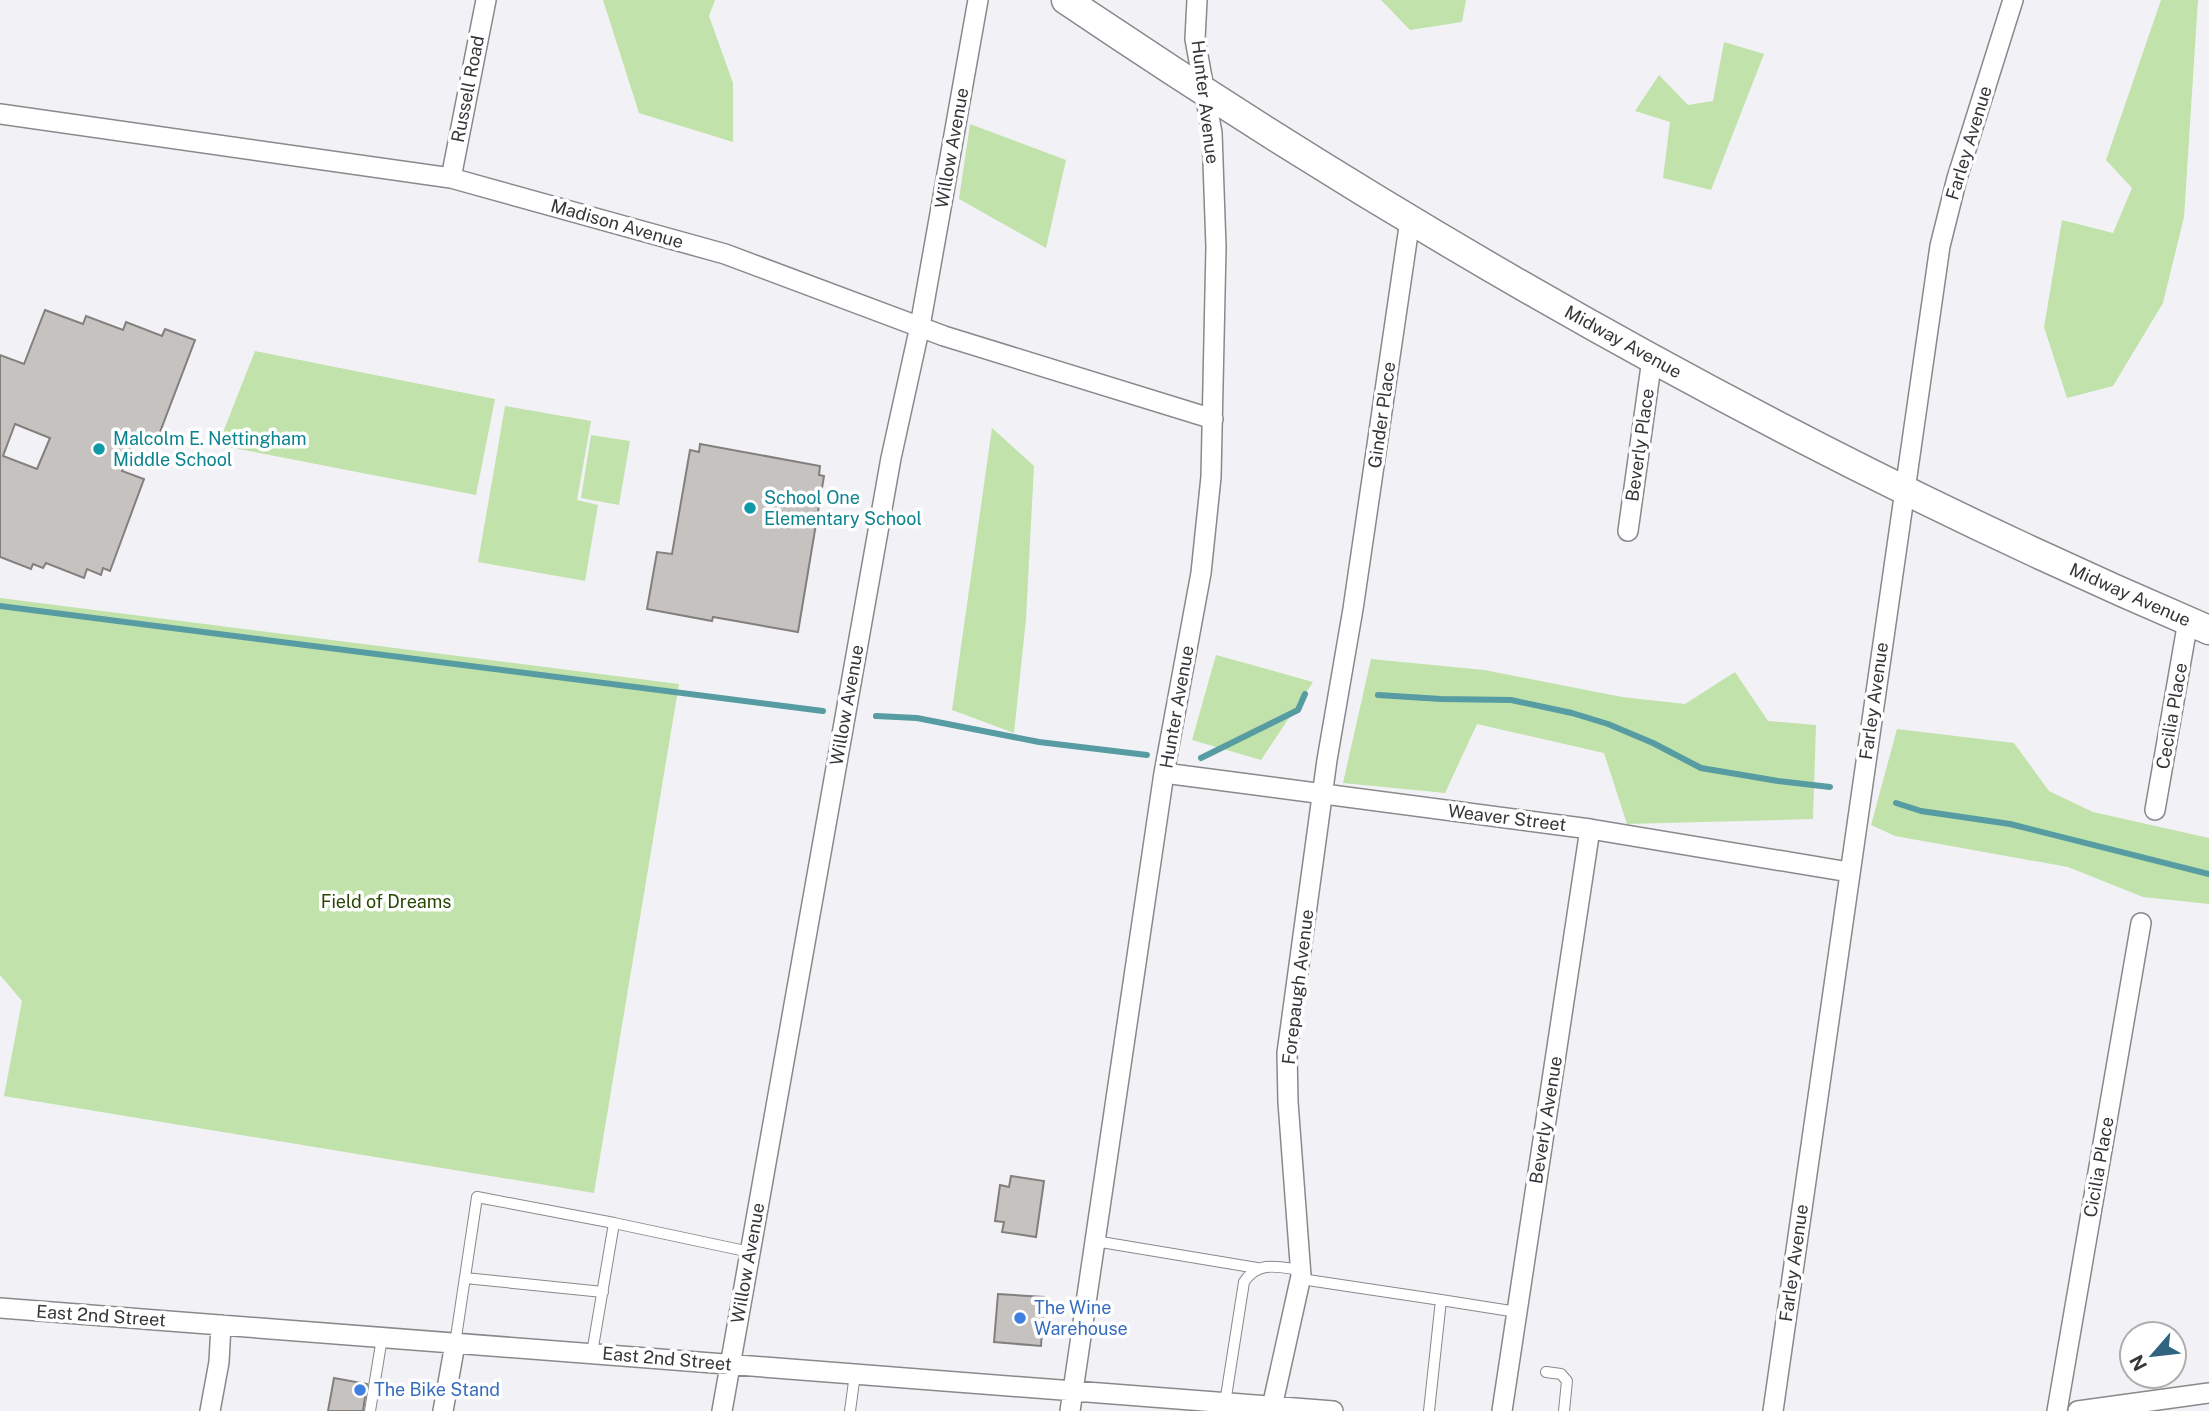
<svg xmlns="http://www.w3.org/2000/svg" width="2209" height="1411" font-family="'Public Sans',sans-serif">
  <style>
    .green { fill: #c1e2aa }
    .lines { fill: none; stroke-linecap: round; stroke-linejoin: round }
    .stream { stroke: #569ca2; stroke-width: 6 }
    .building { fill: #c5c2c0; stroke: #827f7d; stroke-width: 2; fill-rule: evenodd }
    .lane-casing { stroke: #89898c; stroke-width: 12 }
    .street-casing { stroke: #89898c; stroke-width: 22 }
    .secondary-casing { stroke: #89898c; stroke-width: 31 }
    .lane { stroke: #fff; stroke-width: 10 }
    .street { stroke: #fff; stroke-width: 19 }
    .secondary { stroke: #fff; stroke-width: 28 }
    .culture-dot { fill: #0f9aa8; stroke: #fff; stroke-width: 2.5 }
    .shop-dot { fill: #3f7fe0; stroke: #fff; stroke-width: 2.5 }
    .labels { text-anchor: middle; stroke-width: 7; stroke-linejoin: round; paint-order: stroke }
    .street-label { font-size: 18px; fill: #363638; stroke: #fff }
    .culture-label { font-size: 18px; fill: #0d838f; stroke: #fff; text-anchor: start }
    .park-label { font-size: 18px; fill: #274803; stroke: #fff }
    .shop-label { font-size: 18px; fill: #366cbe; stroke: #fff; text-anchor: start }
  </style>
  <rect width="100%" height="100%" fill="#f2f2f6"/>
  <!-- green -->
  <path class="green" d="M603 0H715L709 16 733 83V142L639 113Z
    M1381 0H1466L1462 22 1410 30Z
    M2161 0H2198L2184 217 2163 303 2113 386 2067 398 2044 327 2062 220 2113 233 2132 188 2106 160Z
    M1724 42 1764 54 1711 190 1663 178 1670 122 1635 111 1659 75 1688 105 1713 101Z
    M970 124 1066 160 1046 248 959 199Z
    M255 351 495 399 476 495 218 445Z
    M505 406 591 421 577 500 598 505 585 581 478 562Z
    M992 428 1034 466 1026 619 1014 733 952 710Z
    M591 435 630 441 619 505 581 498Z
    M0 598 679 684 594 1193 4 1096 22 1001 0 975Z
    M1216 655 1313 682 1261 760 1192 740Z
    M1371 659 1484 670 1622 697 1685 704 1735 672 1768 721 1816 725 1813 819 1627 824 1604 753 1477 724 1445 793 1343 783Z
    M1897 729 2014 743 2049 791 2093 812 2209 838V904L2143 897 2068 867 1895 836 1871 825Z"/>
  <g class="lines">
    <!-- stream -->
    <path class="stream" d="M0 606 823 711
      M1378 695 1441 699 1511 700 1572 713 1608 724 1653 743 1701 768 1778 781 1830 787
      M876 716 917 718 1039 742 1147 755
      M1201 758 1298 710 1305 694
      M1896 803 1921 811 2010 824 2209 874"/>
  </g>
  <!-- building -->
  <path class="building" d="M45 310 83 324 86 316 123 330 126 322 162 336 165 329 195 340 157 440 138 433 135 442H133L122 471 144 479 110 571 103 568 101 575 87 569 84 578 46 563 43 568 33 564 31 569 0 557V355L24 364ZM15 424 50 438 37 469 3 456Z
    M700 444 820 466 819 475 824 476 798 632 713 617 712 621 647 609 657 552 672 554 690 450 699 452Z
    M1011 1176 1044 1181 1036 1237 1002 1232 1004 1222 995 1221 1000 1185 1009 1187Z
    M998 1294 1044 1297 1041 1346 994 1342Z
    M334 1378 367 1384 363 1411H328Z"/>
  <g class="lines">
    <!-- lane casing -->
    <g class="lane-casing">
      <path id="lane" d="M1095 1241 1257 1268
        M465 1278 603 1292
        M1301 1279 1441 1300 1429 1411
        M1441 1300 1517 1312
        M455 1344 477 1197 614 1223
        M592 1353 614 1223 750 1252
        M1546 1372 1561 1374 1567 1381 1564 1411
        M1225 1403 1244 1282C1258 1260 1279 1267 1301 1270
        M370 1411 382 1338
        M850 1411 855 1374"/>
    </g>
    <!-- street casing -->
    <g class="street-casing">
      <path id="street" d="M0 114 451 178 725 254 944 336 1213 419
        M451 178 486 0
        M1628 531 1652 359
        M1164 773 1590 829 1849 872
        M2155 810 2188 621
        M0 1308 1333 1411
        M1272 1407 1301 1276 1288 1102 1287 1053 1327 760 1353 609 1410 220
        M210 1411 219 1362 221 1325
        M443 1411 455 1344
        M722 1411 891 458 920 326 978 0
        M1070 1411 1164 773 1201 573 1211 477 1216 247 1212 133 1195 39 1197 0
        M1502 1411 1590 829
        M1773 1411 1940 246 1957 178 2013 0
        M2057 1411 2141 923
        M2078 1411 2209 1393"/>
    </g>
    <!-- secondary casing -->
    <g class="secondary-casing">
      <path id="secondary" d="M1066 0C1427 244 1808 459 2209 630"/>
    </g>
    <!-- lane -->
    <use href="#lane" class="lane"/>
    <!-- street -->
    <use href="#street" class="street"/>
    <!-- secondary -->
    <use href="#secondary" class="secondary"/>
  </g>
  <!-- markers -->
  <g class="culture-dot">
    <circle cx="99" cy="449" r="7"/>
    <circle cx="750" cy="508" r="7"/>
  </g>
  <g class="shop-dot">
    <circle cx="1020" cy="1318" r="7"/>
    <circle cx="360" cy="1390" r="7"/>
  </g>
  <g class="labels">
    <!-- street labels -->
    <g class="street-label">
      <text transform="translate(468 89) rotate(-79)" y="6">Russell Road</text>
      <text transform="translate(1205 102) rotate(83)" y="6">Hunter Avenue</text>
      <text transform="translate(1969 143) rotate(-73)" y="6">Farley Avenue</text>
      <text transform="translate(952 148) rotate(-80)" y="6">Willow Avenue</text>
      <text transform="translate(617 224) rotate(16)" y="6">Madison Avenue</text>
      <text transform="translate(1623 342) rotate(29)" y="6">Midway Avenue</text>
      <text transform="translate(1382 415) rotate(-82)" y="6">Ginder Place</text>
      <text transform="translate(1640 445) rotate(-82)" y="6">Beverly Place</text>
      <text transform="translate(2130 595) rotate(24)" y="6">Midway Avenue</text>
      <text transform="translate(1874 701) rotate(-82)" y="6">Farley Avenue</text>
      <text transform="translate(847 705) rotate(-80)" y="6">Willow Avenue</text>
      <text transform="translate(1177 707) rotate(-80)" y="6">Hunter Avenue</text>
      <text transform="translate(2172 716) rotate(-80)" y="6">Cecilia Place</text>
      <text transform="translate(1507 818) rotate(7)" y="6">Weaver Street</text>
      <text transform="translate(1298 987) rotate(-83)" y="6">Forepaugh Avenue</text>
      <text transform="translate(1546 1120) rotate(-81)" y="6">Beverly Avenue</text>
      <text transform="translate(2099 1167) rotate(-80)" y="6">Cicilia Place</text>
      <text transform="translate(748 1263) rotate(-80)" y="6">Willow Avenue</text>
      <text transform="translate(1794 1263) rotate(-82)" y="6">Farley Avenue</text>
      <text transform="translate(101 1316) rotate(4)" y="6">East 2nd Street</text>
      <text transform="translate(667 1359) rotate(5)" y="6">East 2nd Street</text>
    </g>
    <!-- culture labels -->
    <g class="culture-label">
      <text x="113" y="445">Malcolm E. Nettingham<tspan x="113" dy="21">Middle School</tspan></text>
      <text x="764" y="504">School One<tspan x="764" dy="21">Elementary School</tspan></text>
    </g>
    <!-- park labels -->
    <g class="park-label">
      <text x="386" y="908">Field of Dreams</text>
    </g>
    <!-- shop labels -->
    <g class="shop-label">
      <text x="1034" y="1314">The Wine<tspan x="1034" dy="21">Warehouse</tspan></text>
      <text x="374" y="1396">The Bike Stand</text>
    </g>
  </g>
  <!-- north arrow -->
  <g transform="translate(2153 1355) rotate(242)"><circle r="33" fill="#ffffff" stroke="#afafaf" stroke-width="2"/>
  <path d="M0-5L12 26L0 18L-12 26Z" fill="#306481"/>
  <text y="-10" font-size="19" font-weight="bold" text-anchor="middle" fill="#363638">N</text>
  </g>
</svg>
